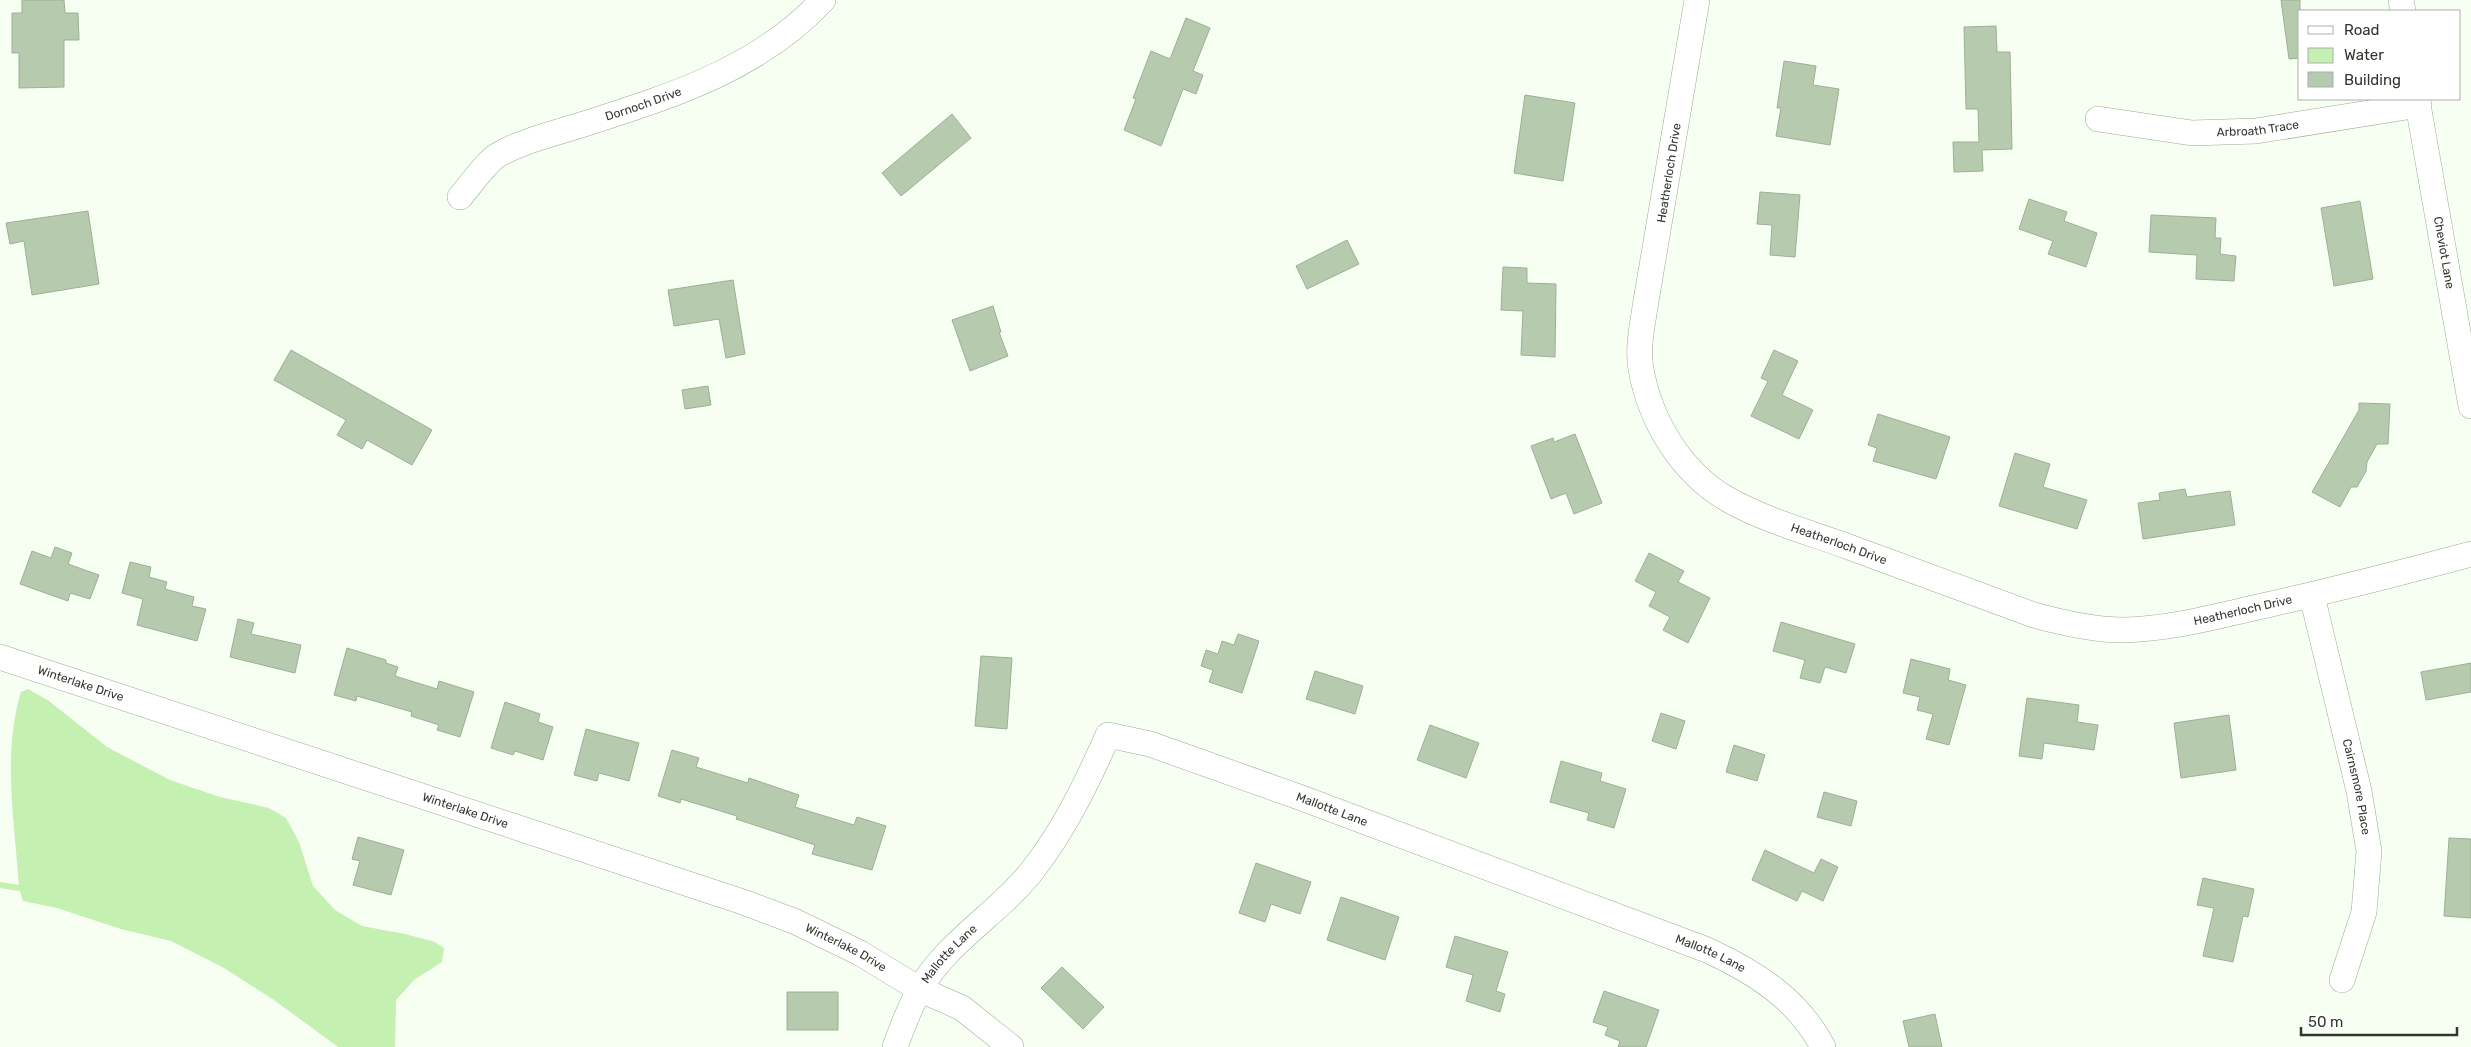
<svg xmlns="http://www.w3.org/2000/svg" width="2471" height="1047" font-family="Rubik,sans-serif">
  <style>
    .water { fill: #c4f0b2 }
    .lines { fill: none; stroke-linecap: round; stroke-linejoin: round }
    .stream { stroke: #c4f0b2; stroke-width: 6 }
    .building { fill: #b6cbae; stroke: #9cb094 }
    .street-casing { stroke: #99ad91; stroke-width: 26 }
    .street { stroke: #fff; stroke-width: 25 }
    .labels { text-anchor: middle; stroke-width: 4; stroke-linejoin: round; paint-order: stroke }
    .street-label { font-size: 12px; fill: #30382d; stroke: #fff }
  </style>
  <rect width="100%" height="100%" fill="#f6fff2"/>
  <!-- water -->
  <path class="water" d="M28 689 49 701 107 747 170 780 220 797 269 808 286 818 299 842 313 886 335 910 362 926 405 934 435 942 444 948 442 962 414 980 396 1000 395 1047H338L274 1000 224 968 171 941 121 929 57 908 23 901 19 888C15 824 2 754 21 692Z"/>
  <g class="lines">
    <!-- stream -->
    <path class="stream" d="M0 885 19 888 26 884"/>
  </g>
  <!-- building -->
  <path class="building" d="M22 0H64L65 13H78L79 40H64V87L19 88V53H12V13H22Z
    M2281 0H2300V58L2289 59Z
    M1186 18 1210 28 1193 71 1203 75 1196 94 1183 89 1161 146 1124 130 1136 99 1133 98 1151 51 1170 59Z
    M1996 26 1997 52H2010L2012 149 1982 150 1983 171 1954 172 1953 142H1979L1978 109H1966L1964 27Z
    M1784 61 1816 66 1813 85 1839 89 1830 145 1776 136 1781 108H1777Z
    M1525 95 1575 103 1563 181 1514 173Z
    M952 114 971 138 901 196 882 173Z
    M1760 192 1800 195 1795 257 1770 255 1772 225 1757 224Z
    M2029 199 2067 212 2064 221 2097 233 2086 267 2048 254 2053 241 2019 229Z
    M2360 201 2373 279 2334 286 2321 208Z
    M88 211 99 284 32 295 24 241 10 244 6 223Z
    M2151 215 2216 218 2215 238H2221L2220 254 2236 256 2234 281 2196 279 2197 255 2149 252Z
    M1347 240 1359 264 1307 289 1296 266Z
    M1503 267 1527 268V283L1556 284 1555 357 1521 355 1523 311 1501 310Z
    M733 280 745 354 726 358 719 319 674 326 668 290Z
    M993 306 1001 332H999L1008 356 970 371 952 320Z
    M291 350 432 430 412 465 367 440 362 449 337 435 346 420 274 380Z
    M1774 350 1798 361 1782 395 1813 410 1799 439 1751 416 1768 381 1761 378Z
    M708 386 711 405 685 409 682 390Z
    M2359 403 2390 404 2388 444H2377L2367 462 2366 471 2357 487H2351L2340 507 2312 492 2359 410Z
    M1878 414 1950 437 1936 479 1873 461 1877 448 1868 445Z
    M1575 434 1602 503 1574 514 1566 493 1551 499 1531 446 1553 438 1554 442Z
    M2015 453 2050 464 2043 487 2087 500 2077 529 1999 506Z
    M2185 489 2187 497 2230 491 2235 525 2143 539 2138 503 2160 500 2159 493Z
    M55 547 72 553 68 564 99 575 90 599 70 593 68 601 20 584 32 551 51 558Z
    M1649 553 1684 571 1678 582 1710 598 1688 643 1663 630 1670 617 1649 606 1656 592 1635 581Z
    M130 562 151 567 149 577 167 582 165 589 194 597 192 606 206 609 197 641 137 625 143 599 122 593Z
    M238 619 254 623 251 634 301 645 295 673 230 657Z
    M1781 622 1855 644 1846 673 1825 667 1820 683 1800 678 1805 660 1773 651Z
    M1238 634 1259 641 1242 693 1209 682 1213 670 1201 666 1206 650 1218 654 1222 641 1234 645Z
    M347 648 386 660V663L398 667 395 676 437 689 439 681 474 692 460 737 437 730 439 725 411 716 412 712 357 696 356 701 334 695Z
    M981 656 1012 658 1007 729 975 726Z
    M1911 659 1950 669 1948 680 1966 685 1949 745 1926 739 1933 714 1917 710 1920 697 1903 693Z
    M2471 663V692L2426 700 2421 672Z
    M1315 671 1363 686 1355 714 1306 699Z
    M2027 698 2079 705 2077 722 2098 725 2094 750 2044 743 2042 759 2019 756Z
    M505 702 540 714 538 722 553 727 543 760 515 751 513 755 491 748Z
    M1661 713 1685 721 1676 749 1652 741Z
    M2229 715 2236 770 2181 778 2174 723Z
    M1430 725 1479 743 1466 778 1417 760Z
    M586 729 639 743 629 781 599 773 597 781 574 775Z
    M1734 745 1765 755 1757 781 1726 772Z
    M672 750 699 758 696 767 748 783 749 778 799 795 795 807 854 825 857 817 886 826 872 870 812 854 815 845 736 819 737 816 681 799 680 803 658 796Z
    M1561 761 1602 773 1600 781 1626 789 1614 828 1587 820 1589 813 1550 802Z
    M1824 792 1857 801 1851 826 1817 817Z
    M358 837 404 850 391 895 353 885 360 861 352 859Z
    M2449 838 2471 839V918L2444 916Z
    M1765 850 1814 873 1821 859 1838 867 1823 901 1802 891 1797 901 1752 880Z
    M1256 863 1311 882 1300 914 1271 904 1265 922 1239 913Z
    M2203 878 2254 889 2248 917 2243 916 2233 962 2203 956 2214 908 2197 905Z
    M1341 897 1399 917 1385 960 1327 940Z
    M1455 936 1508 952 1496 991 1505 994 1500 1012 1466 1001 1473 975 1446 967Z
    M1062 967 1104 1007 1083 1029 1041 988Z
    M1604 991 1659 1010 1646 1047H1618L1620 1041 1605 1035 1608 1027 1593 1022Z
    M787 992H838V1030H787Z
    M1935 1014 1942 1047H1909L1903 1021Z"/>
  <g class="lines">
    <!-- street casing -->
    <g class="street-casing">
      <g id="street">
        <path id="s1" d="M1697 0 1646 301C1643 322 1637 347 1641 369 1650 421 1682 474 1729 500 1764 520 1811 533 1849 547 1911 570 1973 593 2034 615 2063 623 2094 630 2124 630 2170 629 2213 617 2258 607 2329 591 2400 573 2471 554"/>
        <path d="M2401 0 2403 11"/>
        <path id="s2" d="M2417 99 2471 406"/>
        <path id="s3" d="M2098 119 2192 133 2256 131 2419 105"/>
        <path id="s4" d="M460 197C470 186 486 162 498 155 524 140 556 133 584 124 671 96 759 69 823 0"/>
        <path id="s5" d="M2312 596 2359 791 2369 851 2364 912 2342 980"/>
        <path id="s6" d="M0 657 743 902 796 922 860 953 919 989 962 1008 1011 1047"/>
        <path id="s7" d="M895 1047C902 1028 909 1008 919 991 945 943 998 914 1032 871 1064 830 1087 783 1108 735L1150 744 1299 797 1707 950C1755 972 1798 999 1823 1047"/>
      </g>
    </g>
    <!-- street -->
    <use href="#street" class="street"/>
  </g>
  <g class="labels">
    <!-- street labels -->
    <g class="street-label">
      <text dy="4" stroke="none"><textPath href="#s4" startOffset="211">Dornoch Drive</textPath></text>
      <text dy="4" stroke="none"><textPath href="#s3" startOffset="161">Arbroath Trace</textPath></text>
      <text transform="translate(1669 173) rotate(-81)" y="4">Heatherloch Drive</text>
      <text dy="4" stroke="none"><textPath href="#s2" startOffset="156">Cheviot Lane</textPath></text>
      <text dy="4" stroke="none"><textPath href="#s1" startOffset="655">Heatherloch Drive</textPath></text>
      <text dy="4" stroke="none"><textPath href="#s1" startOffset="1075">Heatherloch Drive</textPath></text>
      <text dy="4" stroke="none"><textPath href="#s6" startOffset="85">Winterlake Drive</textPath></text>
      <text dy="4" stroke="none"><textPath href="#s5" startOffset="196">Cairnsmore Place</textPath></text>
      <text dy="4" stroke="none"><textPath href="#s7" startOffset="619">Mallotte Lane</textPath></text>
      <text dy="4" stroke="none"><textPath href="#s6" startOffset="490">Winterlake Drive</textPath></text>
      <text dy="4" stroke="none"><textPath href="#s6" startOffset="895">Winterlake Drive</textPath></text>
      <text dy="4" stroke="none"><textPath href="#s7" startOffset="1024">Mallotte Lane</textPath></text>
      <text dy="4" stroke="none"><textPath href="#s7" startOffset="109">Mallotte Lane</textPath></text>
    </g>
  </g>
  <!-- legend -->
  <rect x="2298" y="10" width="162" height="90" fill="#ffffff" stroke="#acafab"/>
  <rect x="2308" y="26" width="25" height="8" fill="#ffffff" stroke="#acafab"/>
  <text x="2344" y="35" font-size="15" fill="#30382d">Road</text>
  <rect x="2308" y="48" width="25" height="15" fill="#c4f0b2" stroke="#acafab"/>
  <text x="2344" y="60" font-size="15" fill="#30382d">Water</text>
  <rect x="2308" y="72" width="25" height="15" fill="#b6cbae" stroke="#acafab"/>
  <text x="2344" y="85" font-size="15" fill="#30382d">Building</text>
  <!-- scale -->
  <path d="M2301 1027v8h156v-8" fill="none" stroke="#30382d" stroke-width="2.5"/>
  <text x="2308" y="1027" font-size="15" fill="#30382d" stroke="#ffffff" stroke-width="4" paint-order="stroke">50 m</text>
</svg>
